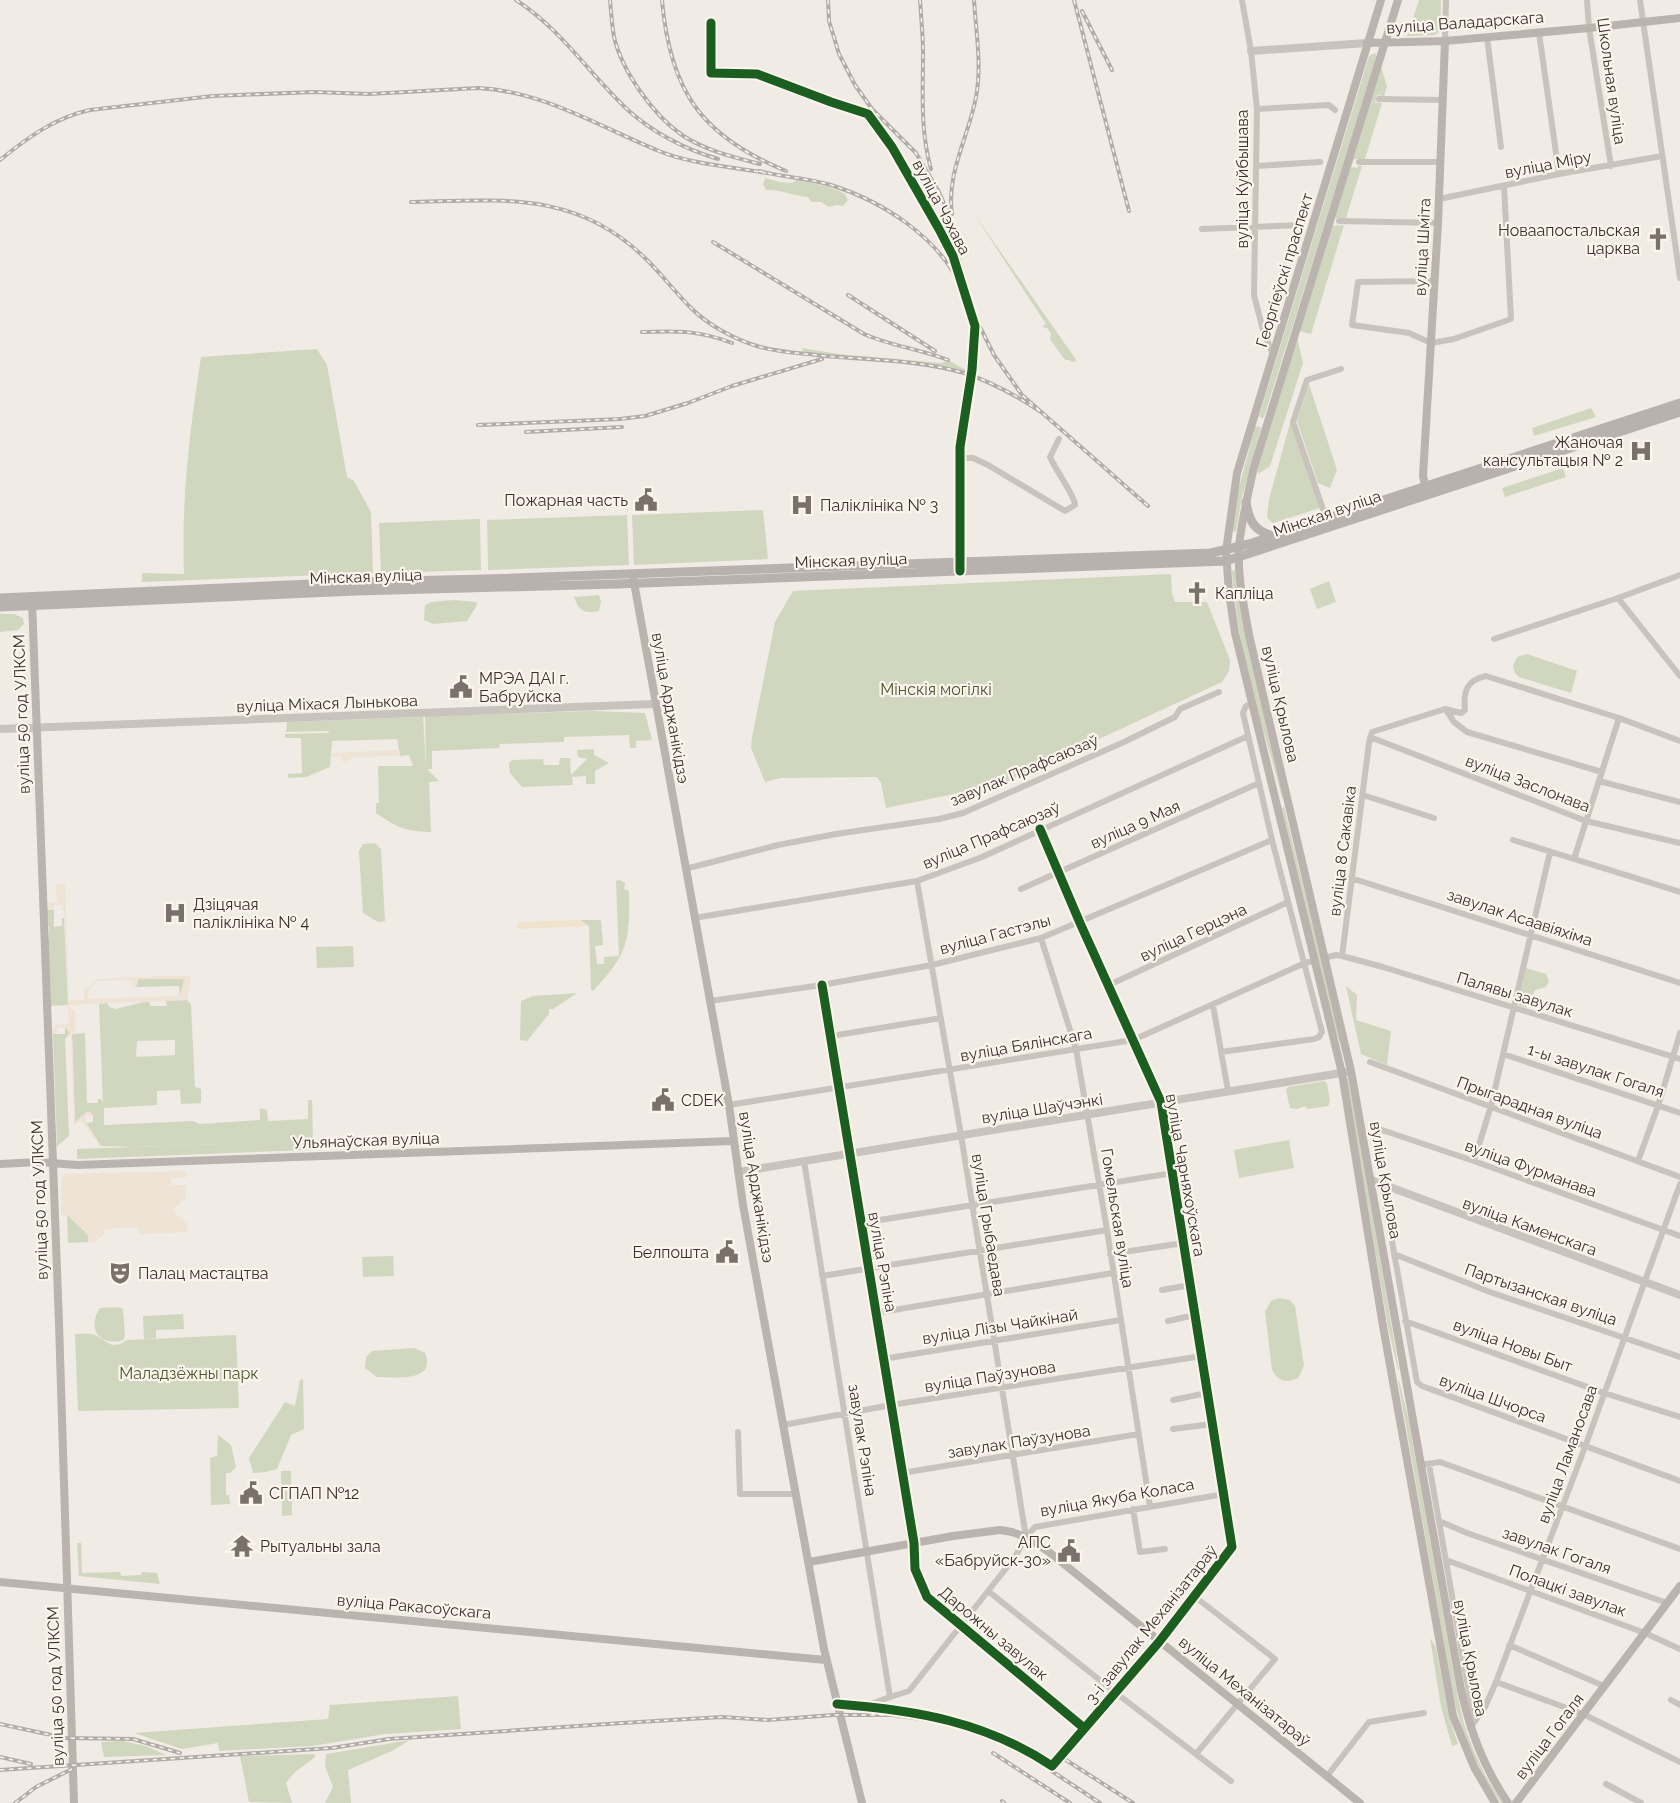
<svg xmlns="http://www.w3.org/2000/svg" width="1680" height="1803" font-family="Raleway,sans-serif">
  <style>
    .green { fill: #d1d6bf; fill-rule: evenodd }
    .sand { fill: #efe3cc }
    .plaza { fill: #eee3d5; fill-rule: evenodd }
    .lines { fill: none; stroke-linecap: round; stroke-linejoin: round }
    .minor { stroke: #c9c3be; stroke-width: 6 }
    .tertiary { stroke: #c9c3be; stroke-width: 8 }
    .secondary { stroke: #bab3ae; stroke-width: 8 }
    .primary { stroke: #b8b1ad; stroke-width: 9 }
    .rail-casing { stroke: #b1aca8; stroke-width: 4 }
    .rail { stroke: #fbf5ee; stroke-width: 1.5; stroke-dasharray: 4.5; stroke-linecap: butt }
    .cycleway-casing { stroke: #fbf5ee; stroke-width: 13 }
    .cycleway { stroke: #1b5e20; stroke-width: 9 }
    .labels { text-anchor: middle; stroke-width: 4.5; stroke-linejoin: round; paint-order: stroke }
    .street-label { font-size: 16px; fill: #3b302b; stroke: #fbf5ee }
    .poi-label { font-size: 16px; fill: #3b302b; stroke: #fbf5ee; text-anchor: start }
    .park-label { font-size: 16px; fill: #4a5a2e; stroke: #fbf5ee }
  </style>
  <rect width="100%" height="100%" fill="#f0ebe5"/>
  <!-- green -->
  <path class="green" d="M1419 0H1441L1440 31 1435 35 1407 36Z
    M1375 53 1377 57 1264 417 1262 418 1259 416 1369 56Z
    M1381 67 1387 86 1384 96 1377 95 1375 102 1382 103 1365 159H1354L1351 167 1357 168 1358 166H1362L1346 218H1335L1333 226 1344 225 1311 334 1299 331Z
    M765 178 780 182 792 183 797 180 826 186 839 191 845 194 848 200 843 206 837 205 829 207 821 202H811L808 197C794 196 780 189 766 190L763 184Z
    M972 211 1077 361 1072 362 1069 360H1065L1050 339 1051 334 1047 328 1042 327 1046 324Z
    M1297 337 1303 363 1270 466 1258 474V467Z
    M802 348 839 354 942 363 948 360 971 373V376L940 367 804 354Z
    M317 349 327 365 347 477 354 481 371 512 373 573 142 582V573L184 574C181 501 190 428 201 357Z
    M1309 384 1337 470 1330 488 1318 483 1297 421Z
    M1591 408 1596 417 1534 436 1532 428Z
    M1291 420 1320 508 1273 523 1267 518 1269 499Z
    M1258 426 1261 428 1242 497 1236 532 1232 531 1237 495 1255 427Z
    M1563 468 1566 477 1505 497 1502 488Z
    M763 510 768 559 634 565 632 515Z
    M627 515 629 565 488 570 487 520Z
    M480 519 481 570 381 573 379 523Z
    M1235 570 1283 798H1282C1277 778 1272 760 1266 740 1250 689 1236 627 1232 574V571Z
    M1171 574 1172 594 1175 602H1207L1230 660 1229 671 1222 682 1002 784 886 808 881 783 877 777 781 778 765 782 751 748 752 737 775 622 793 591Z
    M1329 581 1336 602 1317 609 1310 589Z
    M599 595 601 602 599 611C584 614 579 611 574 597Z
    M454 600 477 602 476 607 467 621 433 624 424 620 425 605 431 602Z
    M0 614H14L23 618 24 624 18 630 0 632Z
    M1527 654 1577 671 1571 693 1519 677 1515 673 1513 666 1517 657Z
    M594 711 645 713 652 740 636 741V748H630L629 735 564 737V742L500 744 499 748 432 751V769H427L439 781 429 782 431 832C404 831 398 828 376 813V803H379L378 766H413L409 755 400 756 397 739 332 741 330 767 306 777 288 778V774L302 773 301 738H285V734L328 733 329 731 286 732 287 722 423 717 426 768 425 716Z
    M594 749V755L609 763 595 771V784H586V776L572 777 573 785 522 787 510 773 509 763 512 760 543 759 544 765H559L560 758H570L571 775 587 759 578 757 577 750Z
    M1284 807 1347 1065 1329 1011 1282 808Z
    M375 843 381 849 385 921 378 922 363 913 359 851 363 844Z
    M620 880 625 883 624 889 629 891C630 941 628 954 593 991L591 990 589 926 580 920H601L603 945 595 946 597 964H604V957L619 956 616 881Z
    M44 910H54V927L62 926V918H64L68 1005 47 1006 45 942 49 938V926L44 922Z
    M353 946 354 967 317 968 316 947Z
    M1526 968 1546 974 1549 981 1546 987 1535 990 1526 1008 1518 1005Z
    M185 978 180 997 179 986 136 987 138 979Z
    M1346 986 1357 995 1356 1020 1391 1031 1387 1065 1361 1054Z
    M577 993 553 1009H549V1014L527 1041 520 1040 521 1001 533 996Z
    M187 1000 191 1004 195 1087 201 1089V1103L181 1104 180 1090 157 1091V1105L104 1108V1125L193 1121 200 1124 260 1120V1108L267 1110 268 1121 308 1119V1100H312L313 1140H306L307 1150 77 1159V1149L253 1143 132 1147 101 1146 86 1123 93 1122V1115L88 1111 75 1123 72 1034 85 1033 87 1103H98V1099H101L103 1103 99 1004 107 1003 109 1007 116 1009 144 1002 149 1001 150 1006H167L166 1001ZM175 1040V1055L136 1057 137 1041Z
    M65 1027 70 1033 65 1039 69 1136 57 1146 53 1034H65Z
    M1346 1078H1348L1359 1135 1399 1370H1398L1388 1327Z
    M1324 1081 1327 1083 1330 1102 1328 1106 1308 1109 1305 1106 1297 1109 1290 1108 1286 1090 1288 1087Z
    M1289 1140 1294 1168 1239 1178 1234 1150Z
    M67 1214 88 1235V1242L68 1243Z
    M393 1256 394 1276 363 1277 362 1257Z
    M1279 1298 1290 1300 1295 1306 1304 1366 1298 1378C1286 1384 1277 1381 1272 1369L1265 1312 1271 1301Z
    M118 1307 123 1309 125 1336 123 1340C100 1347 86 1329 100 1308Z
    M183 1314 184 1329 156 1330V1338L144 1339 143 1316Z
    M75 1334C80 1334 86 1333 91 1334 106 1337 109 1353 127 1340L236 1335 239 1408 78 1411Z
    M414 1348 425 1353C437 1383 394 1377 377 1377L365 1368 366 1357 372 1351Z
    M303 1379 304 1429 291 1435 277 1469 265 1472 253 1473 249 1458 285 1402 295 1406 300 1380Z
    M1399 1380 1409 1421 1458 1698 1464 1724 1473 1749 1485 1775 1503 1803H1501C1478 1770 1464 1739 1454 1700L1398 1381Z
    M218 1435 231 1445 236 1467 230 1473H226V1495H229L230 1504 211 1505 210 1458 217 1456Z
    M281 1471H291L292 1515 282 1516Z
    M77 1543H81L82 1573 120 1572 121 1576 141 1575 142 1572 157 1573 160 1584 79 1576Z
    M1430 1638 1436 1647 1449 1717 1458 1744 1452 1746 1441 1707Z
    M458 1696 461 1729 385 1734 312 1746 219 1751 218 1743 182 1749 134 1733 328 1719 330 1705Z
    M410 1740 392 1751 348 1770 351 1803H325L333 1787 325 1766 326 1754Z
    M123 1741 146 1746 166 1755 104 1757 101 1742Z
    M315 1754V1757L294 1773 286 1783 292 1803 249 1802 240 1756Z"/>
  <!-- sand -->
  <path class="sand" d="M580 920 586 926 518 929V922Z"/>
  <!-- plaza -->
  <path class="plaza" d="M398 750 400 751V756L354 757 343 763 342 756 330 757 332 753Z
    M56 884H65L69 1000H84V989L92 985 97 979 161 976H188L191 978 187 1000 70 1005 71 1010H75V1033L72 1035 75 1122 88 1111 93 1115 86 1116V1123L101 1146 132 1147H101L81 1120 74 1126 71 1034 65 1038 70 1033 65 1027 57 1028V1034L49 1033 48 1031H54L55 1025 69 1024 64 911 62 910V905H54V910H44V903L57 902ZM136 979H184L180 996 88 999 89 989 98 981 131 980 132 987H136Z
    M185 1171 186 1178H171V1185H186V1198L172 1210 187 1224V1232L139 1234 138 1227 105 1229V1233L93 1244V1242H88V1234L67 1215H61V1181L64 1174Z"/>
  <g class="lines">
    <!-- minor -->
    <path class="minor" d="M1242 0 1251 51 1257 109 1254 295 1263 330 1273 355
      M1587 0 1589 28 1611 166
      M1640 0 1680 278
      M711 23V73L757 74 831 102 868 114 892 147 939 229 953 256 975 326 972 370 960 447V565
      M1539 33 1559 174
      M1487 37 1501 147
      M1445 41 1446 0
      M1379 99 1442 100
      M1257 109 1329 105 1335 110
      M1359 162H1441
      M1256 166 1320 162
      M1439 199 1559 174 1662 156
      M1339 221 1438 223
      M1202 229 1302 225
      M1434 281 1358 282 1352 325 1409 333 1431 343 1454 339 1511 319 1504 186
      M960 458H973L988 465 1065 511 1075 505C1075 496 1055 469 1050 457L1059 439
      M1326 518 1293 422 1307 380 1341 369
      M1618 598 1680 676
      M1494 639 1618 598 1680 575
      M1446 710 1454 722 1467 732 1602 772
      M1370 737 1586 821 1680 843
      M1599 781 1680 802
      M1363 795 1434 818
      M1513 840 1680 892
      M1574 859 1619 718
      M685 869 778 845 836 834 939 819 963 813 1124 742 1175 717 1180 709 1219 692
      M1351 878 1680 983
      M917 881 961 1135 1026 1537
      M1021 889 1259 783
      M694 918 917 881 982 857 1248 736
      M1041 938 1076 1049 1107 1230 1150 1506
      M1342 956 1383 967 1680 1059
      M1324 958 1336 955 1342 956 1369 743 1372 732 1445 709 1461 713 1465 710C1463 691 1467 680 1486 676L1619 718 1680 741
      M822 985 914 1543 915 1569 927 1597 1084 1728
      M1109 985 1288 902
      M710 1001 822 985 932 965 1041 938 1272 840
      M1213 1005 1228 1091
      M831 1036 941 1018
      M1221 1052 1314 1039 1319 1037 1322 1032 1272 840 1243 713 1246 706 1253 703
      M1503 1054 1680 1113
      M1370 1062 1680 1177
      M729 1105 1133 1040 1305 963 1313 961
      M1373 1127 1474 1161 1680 1236
      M804 1161 890 1697 865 1706
      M1474 1161 1491 1106 1550 852
      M1638 1161 1658 1106 1680 1033
      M1382 1185 1417 1382 1422 1386 1680 1481
      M861 1223 1173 1173
      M1110 1254 1184 1243
      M1394 1254 1490 1292 1680 1357
      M822 1276 1107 1230
      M1162 1290 1190 1285
      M876 1313 1113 1273
      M1168 1321 1195 1315
      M1405 1321 1604 1393 1680 1417
      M883 1359 1121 1320
      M1173 1400 1207 1393
      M783 1425 891 1405 1202 1356
      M1173 1429 1212 1424
      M738 1432 740 1494H796
      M1429 1464 1469 1693 1475 1720
      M1420 1465 1440 1462 1680 1549
      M902 1473 1139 1434
      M1133 1509 1140 1552 1165 1549
      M1439 1521 1467 1533 1667 1603
      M1446 1560 1645 1633 1680 1649
      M988 1591 1116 1693 1231 1781
      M1194 1596 1275 1659 1196 1754
      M1509 1645 1604 1686
      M1496 1682 1583 1714 1680 1762
      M890 1697 909 1691 1015 1557 1026 1537 1035 1527 1224 1494
      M1671 1700 1680 1705
      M837 1704C916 1710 986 1722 1052 1766
      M1470 1728 1485 1707 1496 1682 1585 1447 1680 1184
      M1327 1776 1369 1722 1424 1713
      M1606 1784 1641 1803"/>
    <!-- tertiary -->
    <path class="tertiary" d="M1251 51 1367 43
      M0 729 655 704
      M1040 829 1080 923 1161 1102 1232 1547 1159 1642 1052 1766
      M738 1172 1347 1072
      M1371 1180 1680 1295"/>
    <!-- secondary -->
    <path class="secondary" d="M1381 0 1237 473 1226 551 1229 593 1235 633 1342 1073 1383 1326 1453 1716 1474 1767 1495 1803
      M1398 0 1254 467C1248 493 1242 519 1239 546 1237 575 1244 606 1249 635L1351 1071 1461 1690C1471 1733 1483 1766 1508 1803
      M1367 43 1445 41 1589 28 1680 18
      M1427 493 1423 476 1438 223 1445 41
      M633 577 729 1105 743 1205 824 1649 862 1803
      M32 601 59 1323 74 1803
      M0 1164 38 1162 77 1165 733 1141
      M809 1562 953 1536 1000 1530 1012 1532 1026 1537 1049 1552 1360 1803
      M0 1582 826 1660
      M1516 1803 1680 1586"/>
    <!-- primary -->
    <path class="primary" d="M1246 502C1249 521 1254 531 1273 536
      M0 598 356 582 486 579 1211 553 1249 544 1680 403
      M0 607 356 591 616 584 1226 561 1680 412"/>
    <!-- rail casing -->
    <g class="rail-casing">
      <path id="rail" d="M516 0C561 29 590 75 629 111 655 134 685 149 718 159
        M610 0C611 12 612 25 614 37 622 71 653 115 682 135 704 150 733 157 760 164
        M662 0C670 91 701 136 786 171
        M828 0 829 21 839 54 855 85 872 109 916 153 939 192 949 215 955 237 964 284 977 321 994 355 1022 395 1148 506
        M920 0C921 17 923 35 923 52 923 91 920 130 931 169
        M1074 0 1129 211
        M1082 11 1112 70
        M0 160C27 138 56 117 90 110L213 96 314 92 369 94 478 88C543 91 600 127 659 151 690 164 733 167 766 173
        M759 171C782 177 807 178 831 185 882 201 937 236 961 286
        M411 202C502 200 578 190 648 261 663 276 676 293 691 308 708 325 734 339 757 346 779 353 802 353 825 356 870 360 920 360 964 373 992 382 1017 396 1041 412
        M952 214C946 173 969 136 976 97 982 66 976 32 974 0
        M713 242 864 334C891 346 920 349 948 360
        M848 295 935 351
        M642 332C678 331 698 330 732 343
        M478 425 620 419 645 416 688 403 732 386 822 359
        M526 432 622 427
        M0 1724 65 1738 133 1739 180 1753
        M993 1753 1070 1803
        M0 1757 31 1764
        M1066 1760 1133 1803
        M0 1770 332 1748 389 1739 622 1723 722 1717 768 1720 833 1715H892L943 1722 999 1741 1035 1760 1100 1803
        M1002 1801 1004 1803
        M15 1803 36 1787 72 1769"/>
    </g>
    <!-- rail -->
    <use href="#rail" class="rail"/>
    <!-- cycleway casing -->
    <g class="cycleway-casing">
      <path id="cycleway" d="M711 23V73L757 74 831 102 868 114 892 147 939 229 953 256 975 326 972 370 960 447V571
        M822 985 914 1543 915 1569 927 1597 1084 1728
        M837 1704C916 1710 986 1722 1052 1766L1159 1642 1232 1547 1161 1102 1080 923 1040 829"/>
    </g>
    <!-- cycleway -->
    <use href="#cycleway" class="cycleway"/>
  </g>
  <!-- icons -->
  <defs>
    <g id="church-bare" transform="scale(1.8)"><path d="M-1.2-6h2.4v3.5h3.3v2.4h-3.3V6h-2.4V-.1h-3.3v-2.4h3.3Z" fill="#7a716c" stroke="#fbf5ee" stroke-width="2.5" paint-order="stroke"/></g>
    <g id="hospital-bare" transform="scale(1.8)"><path d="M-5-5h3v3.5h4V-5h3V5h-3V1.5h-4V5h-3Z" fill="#7a716c" stroke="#fbf5ee" stroke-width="2.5" paint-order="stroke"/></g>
    <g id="civic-bare" transform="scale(1.8)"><path d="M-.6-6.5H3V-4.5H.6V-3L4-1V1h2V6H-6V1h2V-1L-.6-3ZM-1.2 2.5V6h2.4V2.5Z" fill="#7a716c" stroke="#fbf5ee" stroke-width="2.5" paint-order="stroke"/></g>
    <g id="theatre-bare" transform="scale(1.8)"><path d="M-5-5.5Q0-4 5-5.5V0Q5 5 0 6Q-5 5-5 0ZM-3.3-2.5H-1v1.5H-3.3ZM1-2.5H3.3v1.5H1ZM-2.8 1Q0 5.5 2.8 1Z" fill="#7a716c" stroke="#fbf5ee" stroke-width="2.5" paint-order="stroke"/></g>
    <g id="temple-bare" transform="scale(1.8)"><path d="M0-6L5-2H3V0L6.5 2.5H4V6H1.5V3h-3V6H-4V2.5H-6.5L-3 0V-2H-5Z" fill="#7a716c" stroke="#fbf5ee" stroke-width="2.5" paint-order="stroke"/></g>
  </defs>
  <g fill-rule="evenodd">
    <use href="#church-bare" x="1658" y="239"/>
    <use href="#hospital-bare" x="1641" y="451"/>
    <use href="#civic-bare" x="646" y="500"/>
    <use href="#hospital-bare" x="802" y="505"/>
    <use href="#church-bare" x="1197" y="593"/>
    <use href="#civic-bare" x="461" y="687"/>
    <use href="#hospital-bare" x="175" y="913"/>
    <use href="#civic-bare" x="663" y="1100"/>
    <use href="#civic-bare" x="727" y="1252"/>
    <use href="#theatre-bare" x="120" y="1273"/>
    <use href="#civic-bare" x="251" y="1493"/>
    <use href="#temple-bare" x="242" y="1546"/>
    <use href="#civic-bare" x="1069" y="1551"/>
  </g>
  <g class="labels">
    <!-- street labels -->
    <g class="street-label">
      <text transform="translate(1465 22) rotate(-4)" y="6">вуліца Валадарскага</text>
      <text transform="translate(1612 81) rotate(82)" y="6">Школьная вуліца</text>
      <text transform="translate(1548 164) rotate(-11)" y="6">вуліца Міру</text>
      <text transform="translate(1242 179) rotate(-90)" y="6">вуліца Куйбышава</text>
      <text transform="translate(942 207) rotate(62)" y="6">вуліца Чэхава</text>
      <text transform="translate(1422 247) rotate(-87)" y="6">вуліца Шміта</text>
      <text transform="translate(1284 270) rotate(-73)" y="6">Георгіеўскі праспект</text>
      <text transform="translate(1327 513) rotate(-19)" y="6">Мінская вуліца</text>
      <text transform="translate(851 560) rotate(-2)" y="6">Мінская вуліца</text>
      <text transform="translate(366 576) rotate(-2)" y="6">Мінская вуліца</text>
      <text transform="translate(327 703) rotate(-2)" y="6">вуліца Міхася Лынькова</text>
      <text transform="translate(1281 704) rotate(77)" y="6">вуліца Крылова</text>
      <text transform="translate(671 708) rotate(80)" y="6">вуліца Арджанікідзэ</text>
      <text transform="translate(21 714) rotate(-92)" y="6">вуліца 50 год УЛКСМ</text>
      <text transform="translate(1024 770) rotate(-23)" y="6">завулак Прафсаюзаў</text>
      <text transform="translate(1528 783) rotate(21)" y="6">вуліца Заслонава</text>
      <text transform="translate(1135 824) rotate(-24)" y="6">вуліца 9 Мая</text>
      <text transform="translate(991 835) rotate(-23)" y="6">вуліца Прафсаюзаў</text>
      <text transform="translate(1342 851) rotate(-83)" y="6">вуліца 8 Сакавіка</text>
      <text transform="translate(1520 917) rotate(18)" y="6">завулак Асаавіяхіма</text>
      <text transform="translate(1193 932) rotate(-25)" y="6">вуліца Герцэна</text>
      <text transform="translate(995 934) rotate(-15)" y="6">вуліца Гастэлы</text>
      <text transform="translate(1515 994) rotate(17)" y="6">Палявы завулак</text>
      <text transform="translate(1026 1044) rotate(-10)" y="6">вуліца Бялінскага</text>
      <text transform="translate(1596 1070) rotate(18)" y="6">1-ы завулак Гогаля</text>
      <text transform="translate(1530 1107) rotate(20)" y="6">Прыгарадная вуліца</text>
      <text transform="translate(1042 1108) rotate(-9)" y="6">вуліца Шаўчэнкі</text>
      <text transform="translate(366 1140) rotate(-2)" y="6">Ульянаўская вуліца</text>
      <text transform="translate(1531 1168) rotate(20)" y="6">вуліца Фурманава</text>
      <text transform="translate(1186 1175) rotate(80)" y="6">вуліца Чарняхоўскага</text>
      <text transform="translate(1386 1180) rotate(80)" y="6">вуліца Крылова</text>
      <text transform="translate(757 1187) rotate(81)" y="6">вуліца Арджанікідзэ</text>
      <text transform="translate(39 1200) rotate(-92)" y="6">вуліца 50 год УЛКСМ</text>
      <text transform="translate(1118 1218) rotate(81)" y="6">Гомельская вуліца</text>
      <text transform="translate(989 1225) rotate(81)" y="6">вуліца Грыбаедава</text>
      <text transform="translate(1530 1226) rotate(20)" y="6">вуліца Каменскага</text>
      <text transform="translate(883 1262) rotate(80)" y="6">вуліца Рэпіна</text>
      <text transform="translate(1541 1294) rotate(19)" y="6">Партызанская вуліца</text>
      <text transform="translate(1000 1326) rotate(-9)" y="6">вуліца Лізы Чайкінай</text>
      <text transform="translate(1513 1345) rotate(20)" y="6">вуліца Новы Быт</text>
      <text transform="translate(990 1376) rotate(-9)" y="6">вуліца Паўзунова</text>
      <text transform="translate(1493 1398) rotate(20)" y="6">вуліца Шчорса</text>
      <text transform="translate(863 1440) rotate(81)" y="6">завулак Рэпіна</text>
      <text transform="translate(1019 1441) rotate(-9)" y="6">завулак Паўзунова</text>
      <text transform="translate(1567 1454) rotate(-70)" y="6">вуліца Ламаносава</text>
      <text transform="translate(1117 1497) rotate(-10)" y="6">вуліца Якуба Коласа</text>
      <text transform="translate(1557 1550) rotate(19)" y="6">завулак Гогаля</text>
      <text transform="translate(1568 1590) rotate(20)" y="6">Полацкі завулак</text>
      <text transform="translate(414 1606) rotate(5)" y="6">вуліца Ракасоўскага</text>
      <text transform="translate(1151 1624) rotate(-51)" y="6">3-і завулак Механізатараў</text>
      <text transform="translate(994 1633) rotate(40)" y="6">Дарожны завулак</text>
      <text transform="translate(1471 1658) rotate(79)" y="6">вуліца Крылова</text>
      <text transform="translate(55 1686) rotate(-92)" y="6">вуліца 50 год УЛКСМ</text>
      <text transform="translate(1245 1691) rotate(39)" y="6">вуліца Механізатараў</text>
      <text transform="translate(1549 1736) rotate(-53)" y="6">вуліца Гогаля</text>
    </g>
    <!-- poi labels -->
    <g class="poi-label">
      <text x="1640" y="236" text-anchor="end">Новаапостальская<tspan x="1640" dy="18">царква</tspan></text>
      <text x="1623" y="448" text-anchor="end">Жаночая<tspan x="1623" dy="18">кансультацыя № 2</tspan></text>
      <text x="628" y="506" text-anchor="end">Пожарная часть</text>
      <text x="820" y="511">Паліклініка № 3</text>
      <text x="1215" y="599">Капліца</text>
      <text x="479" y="684">МРЭА ДАІ г.<tspan x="479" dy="18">Бабруйска</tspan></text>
      <text x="193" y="910">Дзіцячая<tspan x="193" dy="18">паліклініка № 4</tspan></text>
      <text x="681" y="1106">CDEK</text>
      <text x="709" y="1258" text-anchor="end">Белпошта</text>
      <text x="138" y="1279">Палац мастацтва</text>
      <text x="269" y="1499">СГПАП №12</text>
      <text x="1051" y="1548" text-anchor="end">АПС<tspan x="1051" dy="18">«Бабруйск-30»</tspan></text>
      <text x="260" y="1552">Рытуальны зала</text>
    </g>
    <!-- park labels -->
    <g class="park-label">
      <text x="936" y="695">Мінскія могілкі</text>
      <text x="189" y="1379">Маладзёжны парк</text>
    </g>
  </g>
</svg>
